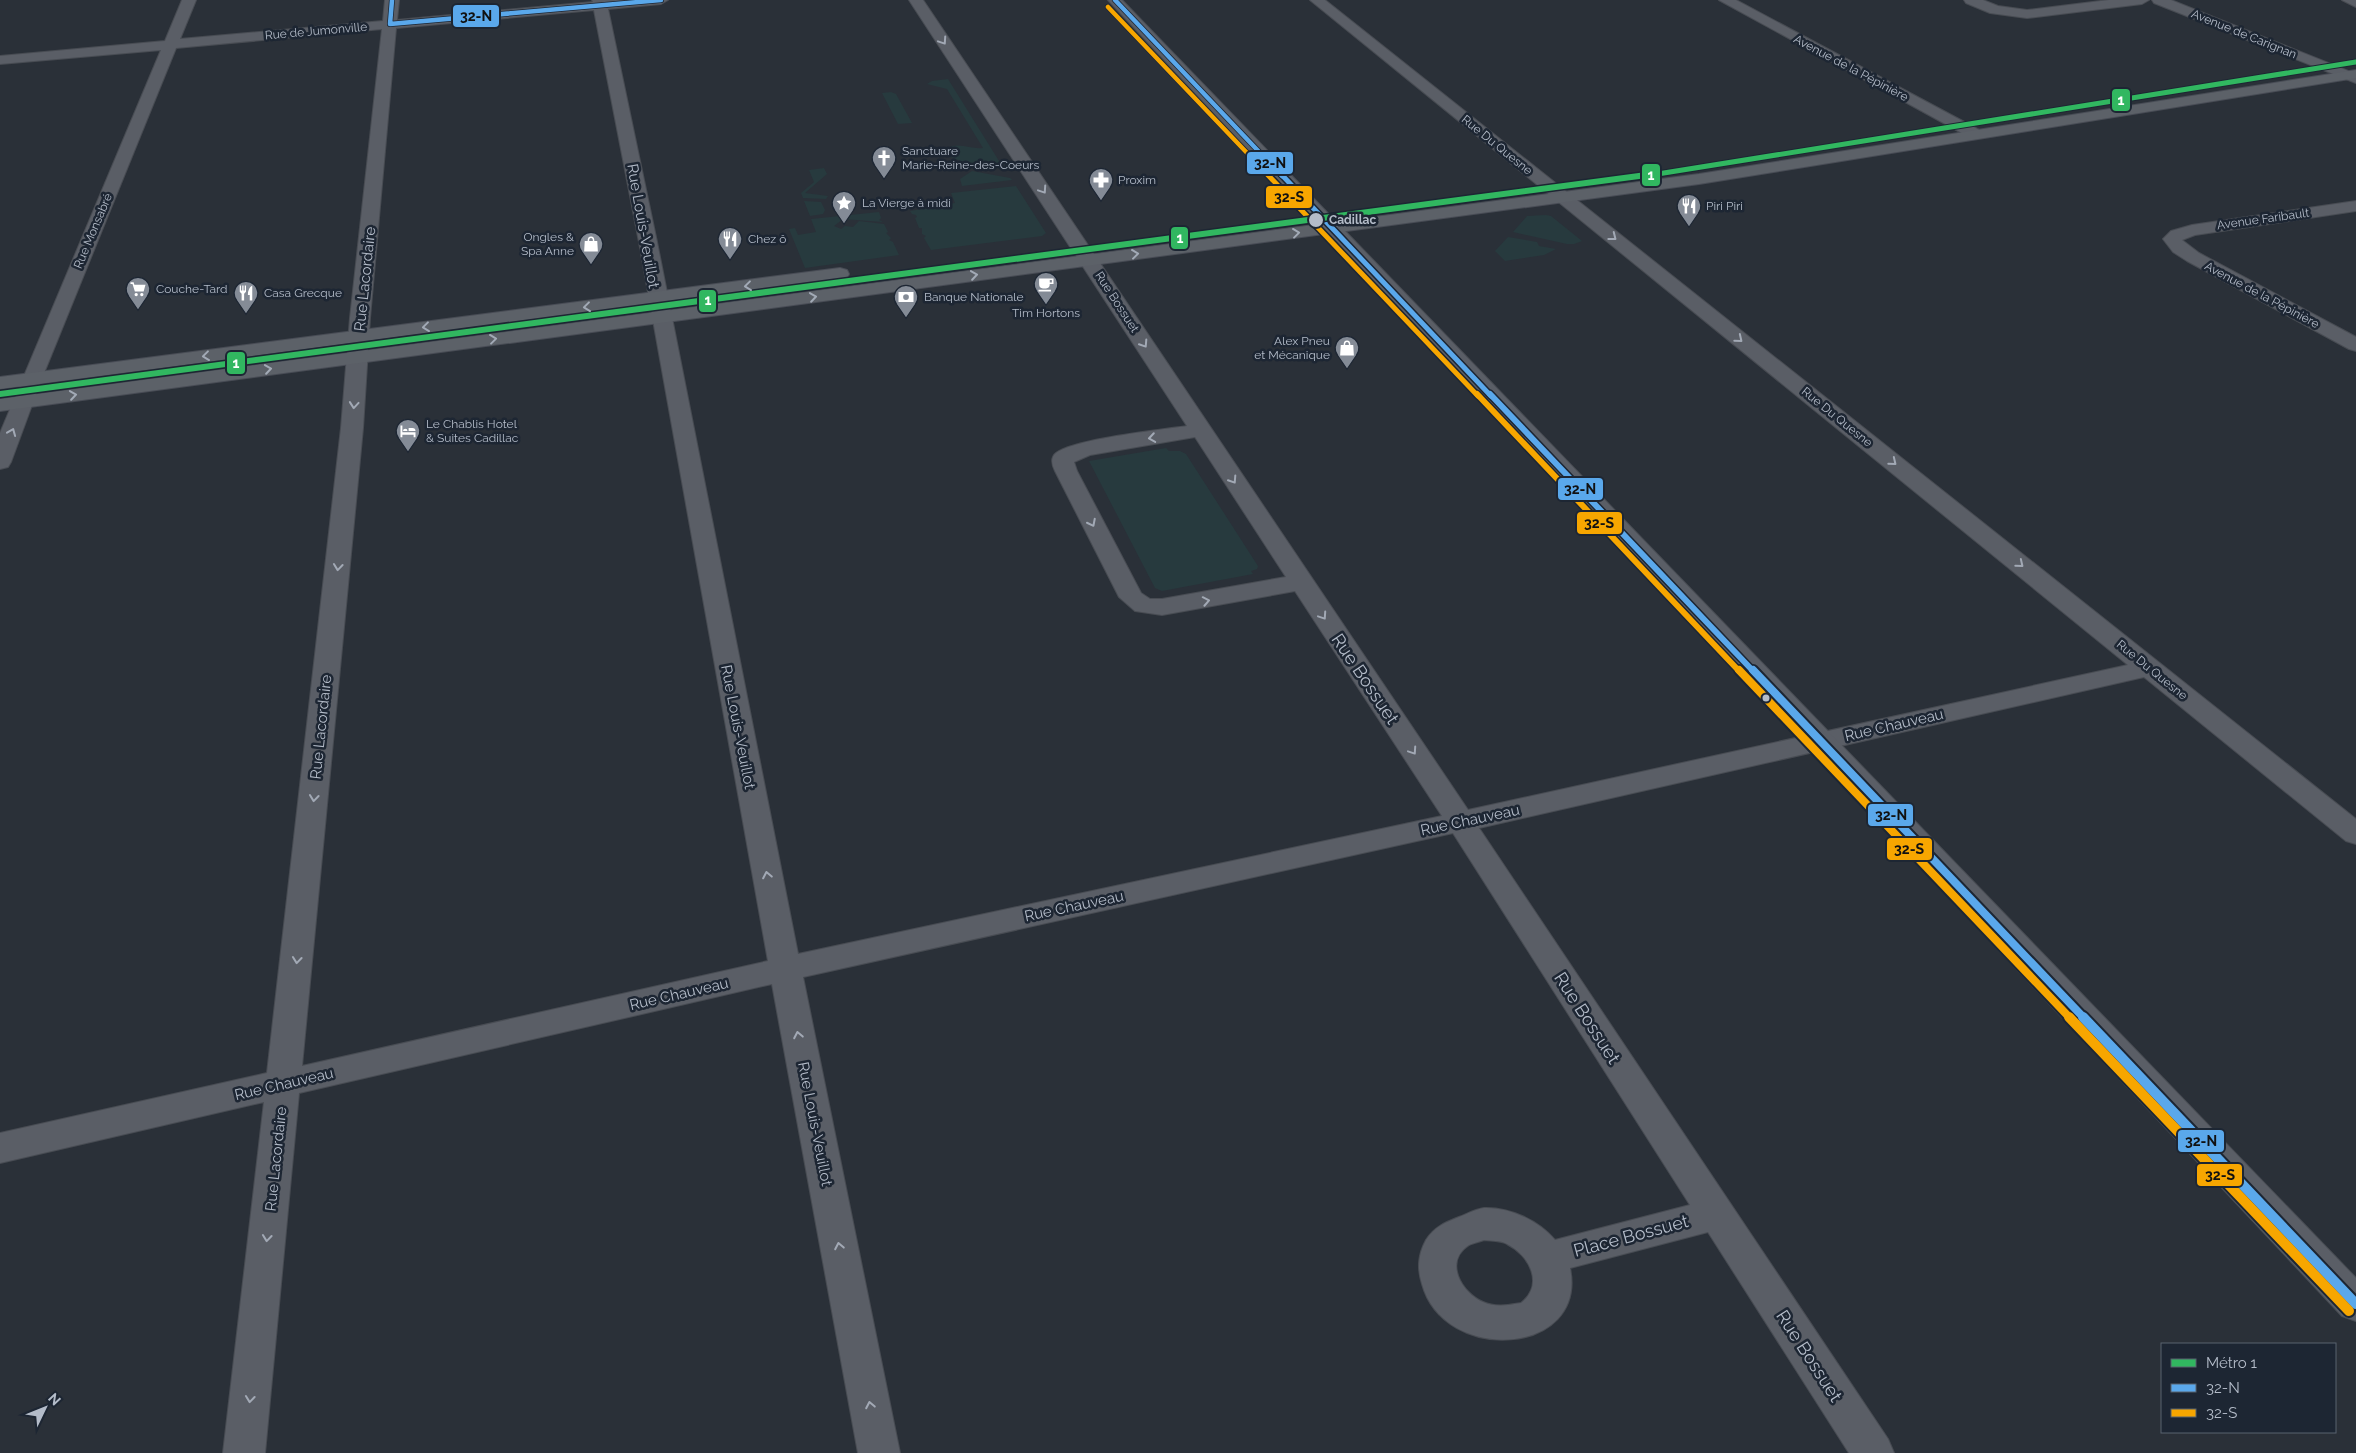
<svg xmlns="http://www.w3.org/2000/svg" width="2356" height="1453" font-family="Raleway,sans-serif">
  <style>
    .green { fill: #273a3e }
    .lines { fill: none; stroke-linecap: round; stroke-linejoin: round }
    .minor-casing { stroke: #484c53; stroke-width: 2 }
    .tertiary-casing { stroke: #484c53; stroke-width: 2 }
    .primary-casing { stroke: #484c55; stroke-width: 2 }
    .minor { fill: #5a5e66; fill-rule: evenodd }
    .tertiary { fill: #5a5e66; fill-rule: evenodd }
    .primary { fill: #5c6168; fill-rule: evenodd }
    .bus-1-far4-casing { stroke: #1d2633; stroke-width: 6 }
    .bus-1-far3-casing { stroke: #1d2633; stroke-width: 8 }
    .bus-1-far2-casing { stroke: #1d2633; stroke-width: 9 }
    .bus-1-far1-casing { stroke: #1d2633; stroke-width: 12 }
    .bus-1-casing { stroke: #1d2633; stroke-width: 14 }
    .bus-2-far4-casing { stroke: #1d2633; stroke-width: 6 }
    .bus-2-far3-casing { stroke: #1d2633; stroke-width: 8 }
    .bus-2-far2-casing { stroke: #1d2633; stroke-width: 9 }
    .bus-2-far1-casing { stroke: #1d2633; stroke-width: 12 }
    .bus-2-casing { stroke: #1d2633; stroke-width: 14 }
    .bus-1-far4 { stroke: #5aa8eb; stroke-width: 4.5 }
    .bus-1-far3 { stroke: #5aa8eb; stroke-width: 5 }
    .bus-1-far2 { stroke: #5aa8eb; stroke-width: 6 }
    .bus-1-far1 { stroke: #5aa8eb; stroke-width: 8 }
    .bus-1 { stroke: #5aa8eb; stroke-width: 10 }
    .bus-2-far4 { stroke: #f7a600; stroke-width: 4.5 }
    .bus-2-far3 { stroke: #f7a600; stroke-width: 5 }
    .bus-2-far2 { stroke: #f7a600; stroke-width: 6 }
    .bus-2-far1 { stroke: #f7a600; stroke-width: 8 }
    .bus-2 { stroke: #f7a600; stroke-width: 10 }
    .metro-1-far1-casing { stroke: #1d2633; stroke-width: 7 }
    .metro-1-casing { stroke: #1d2633; stroke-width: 9 }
    .metro-1-far1 { stroke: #31b760; stroke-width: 5 }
    .metro-1 { stroke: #31b760; stroke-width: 6 }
    .oneway { stroke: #a2a9b5 }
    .oneway2 { stroke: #a2aab6 }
    .stop-dot { fill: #b4bcc9; stroke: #1d2633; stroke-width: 2 }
    .labels { text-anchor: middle; stroke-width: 5; stroke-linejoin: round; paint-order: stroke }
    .far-street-label { font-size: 12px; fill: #b4bcc9; stroke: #1d2633 }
    .far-poi-label { font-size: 12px; fill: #b4bcc9; stroke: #1d2633; text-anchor: start }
    .far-stop-label { font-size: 12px; font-weight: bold; fill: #b4bcc9; stroke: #1d2633; text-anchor: start }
    .street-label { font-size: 15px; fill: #b4bcc9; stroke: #1d2633 }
    .near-street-label { font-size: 18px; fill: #b4bcc9; stroke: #1d2633 }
    .line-badge { stroke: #1d2633; stroke-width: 2 }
    .badge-label { font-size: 14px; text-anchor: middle; font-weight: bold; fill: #fff }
    .pale-badge-label { font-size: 14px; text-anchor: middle; font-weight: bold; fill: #111 }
  </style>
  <rect width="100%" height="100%" fill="#2a3038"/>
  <!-- green -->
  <path class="green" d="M948 79 1004 169 960 161 947 155 945 150C957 140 971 150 983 148L947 89 927 84 932 81Z
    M891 92 896 94 912 123 898 124 882 93Z
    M824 168 827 174 805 193 828 196 826 199 803 198 801 193 814 182 809 170Z
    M972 171 1010 178 1012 180 962 186 960 179Z
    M1016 186 1046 233 1042 236 931 250 924 238 926 236 922 234V228H919L915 218 917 217 916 215 912 214 910 211 955 203 951 193Z
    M804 201 821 202 825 210 823 214 810 216Z
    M879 212 881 218 879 220 883 222 843 219 834 226 841 229 845 226 853 227 859 221 884 224 888 232 886 233 891 238 889 240 893 242 899 255 805 268 789 229 795 228 798 235 816 232 811 219Z
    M1546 215 1551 216 1582 241 1574 244H1567L1513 232 1527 216Z
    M1508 237 1537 242 1539 246 1556 249 1544 255 1505 261 1495 251Z
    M1166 448 1169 451H1180L1186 454 1258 566 1257 569 1251 571 1253 574 1162 591 1155 588 1089 461Z"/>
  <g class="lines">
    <!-- minor casing -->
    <g class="minor-casing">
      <path id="minor" d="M182 0H196L180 39 383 21 385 0H399L397 20 593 2 592 0H668L661 4 608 9 657 242 798 954 1442 816 1295 591 1162 615 1135 611 1119 597 1055 471C1052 465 1050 458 1056 453 1075 439 1160 430 1187 426L909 0H923L1468 810 2128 665 1310 0H1325L2356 819V844L2346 841 2144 677 1479 828 1888 1439 1894 1453H1849L1708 1232 1570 1268C1588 1356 1444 1365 1422 1284 1417 1268 1418 1255 1426 1240 1434 1227 1446 1222 1459 1217 1467 1214 1476 1209 1484 1208 1510 1207 1539 1221 1555 1240L1690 1205 1453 833 803 977 900 1453H858L772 984 299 1093 265 1453H223L264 1102 0 1163V1133L267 1073 341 428 350 318 382 29 176 48 42 378 11 462 8 467 0 469V433L161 50 0 64V56L165 41ZM594 10 639 242 768 961 302 1066 363 428 370 318 396 28ZM1195 437 1286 577 1162 599H1150L1141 593 1077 471 1074 462 1090 455ZM1484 1240C1491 1241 1500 1240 1507 1244 1529 1255 1545 1284 1521 1303 1509 1305 1496 1308 1483 1302 1462 1293 1443 1262 1469 1245 1473 1243 1479 1242 1484 1240Z
        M1719 0H1736L1983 132 1985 135 1983 138H1971Z
        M1964 0H1983L1998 6 2027 10 2109 0H2149L2142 4 2027 18 1990 13 1966 3Z
        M2152 0H2171L2356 74V83L2154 3Z
        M2342 0H2356V7Z
        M2356 201V211L2195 235 2182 240 2199 253 2356 337V351L2349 349 2187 261 2173 252 2163 239 2171 231 2192 225Z"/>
    </g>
    <!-- tertiary casing -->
    <g class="tertiary-casing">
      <path id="tertiary" d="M1108 0H1122L2356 1278V1321L2342 1316Z"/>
    </g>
    <!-- primary casing -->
    <g class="primary-casing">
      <path id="primary" d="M2356 70V78L1699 184 0 411V399L1699 174Z
        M840 268 847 270 849 274 847 278 0 389V377Z"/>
    </g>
    <!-- minor -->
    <use href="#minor" class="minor"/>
    <!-- tertiary -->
    <use href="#tertiary" class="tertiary"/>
    <!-- primary -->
    <use href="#primary" class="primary"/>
    <!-- bus-1-far4 casing -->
    <g class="bus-1-far4-casing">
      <path id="bus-1-far4" d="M392 0 390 24 661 0
        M1115 0 1282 176"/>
    </g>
    <!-- bus-1-far3 casing -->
    <g class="bus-1-far3-casing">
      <path id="bus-1-far3" d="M1281 174 1491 396"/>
    </g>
    <!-- bus-1-far2 casing -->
    <g class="bus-1-far2-casing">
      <path id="bus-1-far2" d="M1490 394 1754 672"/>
    </g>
    <!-- bus-1-far1 casing -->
    <g class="bus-1-far1-casing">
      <path id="bus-1-far1" d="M1753 670 2084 1018"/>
    </g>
    <!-- bus-1 casing -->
    <g class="bus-1-casing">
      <path id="bus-1" d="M2083 1017 2356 1304"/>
    </g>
    <!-- bus-2-far4 casing -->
    <g class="bus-2-far4-casing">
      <path id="bus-2-far4" d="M1108 7 1269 176"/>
    </g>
    <!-- bus-2-far3 casing -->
    <g class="bus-2-far3-casing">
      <path id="bus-2-far3" d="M1267 174 1478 396"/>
    </g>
    <!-- bus-2-far2 casing -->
    <g class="bus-2-far2-casing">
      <path id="bus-2-far2" d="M1477 394 1740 672"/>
    </g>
    <!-- bus-2-far1 casing -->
    <g class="bus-2-far1-casing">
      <path id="bus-2-far1" d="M1739 670 2070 1018"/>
    </g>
    <!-- bus-2 casing -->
    <g class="bus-2-casing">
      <path id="bus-2" d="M2069 1017 2349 1311"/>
    </g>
    <!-- bus-1-far4 -->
    <use href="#bus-1-far4" class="bus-1-far4"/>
    <!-- bus-1-far3 -->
    <use href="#bus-1-far3" class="bus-1-far3"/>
    <!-- bus-1-far2 -->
    <use href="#bus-1-far2" class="bus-1-far2"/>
    <!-- bus-1-far1 -->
    <use href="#bus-1-far1" class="bus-1-far1"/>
    <!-- bus-1 -->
    <use href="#bus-1" class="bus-1"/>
    <!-- bus-2-far4 -->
    <use href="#bus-2-far4" class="bus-2-far4"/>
    <!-- bus-2-far3 -->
    <use href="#bus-2-far3" class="bus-2-far3"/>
    <!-- bus-2-far2 -->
    <use href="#bus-2-far2" class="bus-2-far2"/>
    <!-- bus-2-far1 -->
    <use href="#bus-2-far1" class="bus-2-far1"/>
    <!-- bus-2 -->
    <use href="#bus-2" class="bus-2"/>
    <!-- metro-1-far1 casing -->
    <g class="metro-1-far1-casing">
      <path id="metro-1-far1" d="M1645 176 2356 62"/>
    </g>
    <!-- metro-1 casing -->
    <g class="metro-1-casing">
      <path id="metro-1" d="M0 394 1654 174"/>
    </g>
    <!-- metro-1-far1 -->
    <use href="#metro-1-far1" class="metro-1-far1"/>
    <!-- metro-1 -->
    <use href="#metro-1" class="metro-1"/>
  </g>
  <!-- one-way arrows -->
  <defs><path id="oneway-chevron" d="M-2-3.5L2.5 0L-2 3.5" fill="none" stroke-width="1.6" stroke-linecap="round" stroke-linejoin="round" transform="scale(1.25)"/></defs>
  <g class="oneway">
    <use href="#oneway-chevron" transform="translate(943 41) rotate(56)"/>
    <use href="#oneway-chevron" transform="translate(1043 190) rotate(56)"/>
    <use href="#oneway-chevron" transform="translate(1613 237) rotate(38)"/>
    <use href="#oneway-chevron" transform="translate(1739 339) rotate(39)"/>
    <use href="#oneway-chevron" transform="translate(1144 344) rotate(57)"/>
    <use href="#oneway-chevron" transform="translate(354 405) rotate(95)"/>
    <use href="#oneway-chevron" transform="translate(12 432) rotate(-68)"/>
    <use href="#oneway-chevron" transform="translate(1152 438) rotate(171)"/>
    <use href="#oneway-chevron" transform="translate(1893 462) rotate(39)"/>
    <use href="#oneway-chevron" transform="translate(1233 480) rotate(57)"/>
    <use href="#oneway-chevron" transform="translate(1092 523) rotate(63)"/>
    <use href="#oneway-chevron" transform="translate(2020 564) rotate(39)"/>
    <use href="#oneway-chevron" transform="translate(338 567) rotate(96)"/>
    <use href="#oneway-chevron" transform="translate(1206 601) rotate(-11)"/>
    <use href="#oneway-chevron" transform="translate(1323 616) rotate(56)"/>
    <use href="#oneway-chevron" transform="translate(1413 751) rotate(56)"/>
    <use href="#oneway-chevron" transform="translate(314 798) rotate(96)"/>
    <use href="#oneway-chevron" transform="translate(767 875) rotate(-101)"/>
    <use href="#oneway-chevron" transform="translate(297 960) rotate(96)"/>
    <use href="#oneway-chevron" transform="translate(798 1035) rotate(-101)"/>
    <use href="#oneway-chevron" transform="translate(267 1238) rotate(96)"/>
    <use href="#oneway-chevron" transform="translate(839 1246) rotate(-101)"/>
    <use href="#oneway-chevron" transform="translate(250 1399) rotate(96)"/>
    <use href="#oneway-chevron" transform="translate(870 1405) rotate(-101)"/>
  </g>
  <g class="oneway2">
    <use href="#oneway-chevron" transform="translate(1296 233) rotate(-7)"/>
    <use href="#oneway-chevron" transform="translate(1135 254) rotate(-7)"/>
    <use href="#oneway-chevron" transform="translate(974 275) rotate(-8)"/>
    <use href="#oneway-chevron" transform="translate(748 286) rotate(173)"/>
    <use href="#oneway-chevron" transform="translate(813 297) rotate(-8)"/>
    <use href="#oneway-chevron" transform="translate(587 307) rotate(173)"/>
    <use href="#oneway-chevron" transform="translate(426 327) rotate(173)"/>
    <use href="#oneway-chevron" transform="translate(493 339) rotate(-7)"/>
    <use href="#oneway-chevron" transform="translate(206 356) rotate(173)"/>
    <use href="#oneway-chevron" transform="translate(268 369) rotate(-8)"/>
    <use href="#oneway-chevron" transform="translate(73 395) rotate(-8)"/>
  </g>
  <!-- icons -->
  <defs>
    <g id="church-pin" transform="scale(1.25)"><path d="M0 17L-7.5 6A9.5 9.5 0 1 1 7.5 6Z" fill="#848b96" stroke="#1d2633"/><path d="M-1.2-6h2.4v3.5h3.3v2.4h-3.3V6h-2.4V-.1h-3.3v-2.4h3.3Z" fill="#fff"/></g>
    <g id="pharmacy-pin" transform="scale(1.25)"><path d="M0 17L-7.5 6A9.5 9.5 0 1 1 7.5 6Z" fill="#848b96" stroke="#1d2633"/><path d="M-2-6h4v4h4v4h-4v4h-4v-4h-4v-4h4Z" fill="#fff"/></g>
    <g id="sight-pin" transform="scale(1.25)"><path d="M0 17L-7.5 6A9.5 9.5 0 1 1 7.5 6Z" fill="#848b96" stroke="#1d2633"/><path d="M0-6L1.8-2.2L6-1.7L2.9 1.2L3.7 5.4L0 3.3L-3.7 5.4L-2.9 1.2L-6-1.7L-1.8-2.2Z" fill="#fff"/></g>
    <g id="restaurant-pin" transform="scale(1.25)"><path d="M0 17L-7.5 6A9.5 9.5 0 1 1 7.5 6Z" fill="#848b96" stroke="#1d2633"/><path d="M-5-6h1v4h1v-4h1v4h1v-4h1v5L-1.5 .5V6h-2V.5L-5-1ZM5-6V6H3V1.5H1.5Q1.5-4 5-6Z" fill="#fff"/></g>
    <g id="shop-pin" transform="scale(1.25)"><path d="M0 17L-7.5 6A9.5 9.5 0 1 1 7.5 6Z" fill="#848b96" stroke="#1d2633"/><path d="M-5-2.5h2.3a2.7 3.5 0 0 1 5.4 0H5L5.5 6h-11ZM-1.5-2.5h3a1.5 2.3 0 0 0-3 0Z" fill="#fff"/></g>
    <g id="cafe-pin" transform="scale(1.25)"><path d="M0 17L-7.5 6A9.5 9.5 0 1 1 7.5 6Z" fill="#848b96" stroke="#1d2633"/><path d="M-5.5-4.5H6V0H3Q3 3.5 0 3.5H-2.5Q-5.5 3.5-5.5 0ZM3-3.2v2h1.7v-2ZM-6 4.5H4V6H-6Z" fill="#fff"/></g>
    <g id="supermarket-pin" transform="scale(1.25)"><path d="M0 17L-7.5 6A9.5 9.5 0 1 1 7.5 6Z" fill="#848b96" stroke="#1d2633"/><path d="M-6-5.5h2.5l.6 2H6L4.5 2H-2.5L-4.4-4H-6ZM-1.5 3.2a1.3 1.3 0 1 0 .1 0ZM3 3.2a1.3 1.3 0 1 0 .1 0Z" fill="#fff"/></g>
    <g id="bank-pin" transform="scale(1.25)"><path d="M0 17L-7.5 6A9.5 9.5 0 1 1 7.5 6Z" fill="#848b96" stroke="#1d2633"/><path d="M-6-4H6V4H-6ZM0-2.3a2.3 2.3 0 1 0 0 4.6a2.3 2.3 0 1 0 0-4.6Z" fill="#fff"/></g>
    <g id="hotel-pin" transform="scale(1.25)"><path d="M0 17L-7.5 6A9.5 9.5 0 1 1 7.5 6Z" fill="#848b96" stroke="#1d2633"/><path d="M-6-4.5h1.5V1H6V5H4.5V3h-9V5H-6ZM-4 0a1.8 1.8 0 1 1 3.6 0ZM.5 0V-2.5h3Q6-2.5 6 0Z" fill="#fff"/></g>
  </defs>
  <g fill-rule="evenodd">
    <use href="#church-pin" x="884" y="158"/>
    <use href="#pharmacy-pin" x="1101" y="180"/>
    <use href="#sight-pin" x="844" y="203"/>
    <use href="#restaurant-pin" x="1689" y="206"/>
    <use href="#restaurant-pin" x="730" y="239"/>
    <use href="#shop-pin" x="591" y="244"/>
    <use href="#cafe-pin" x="1046" y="284"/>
    <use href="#supermarket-pin" x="138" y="289"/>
    <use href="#restaurant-pin" x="246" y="293"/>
    <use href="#bank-pin" x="906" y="297"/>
    <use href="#shop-pin" x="1347" y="348"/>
    <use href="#hotel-pin" x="408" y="431"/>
  </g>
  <!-- markers -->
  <g class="stop-dot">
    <circle cx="1316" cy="220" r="8"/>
    <circle cx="1766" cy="698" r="4.5"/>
  </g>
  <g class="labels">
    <!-- far-street labels -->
    <g class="far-street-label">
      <text transform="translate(316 31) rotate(-5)" y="4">Rue de Jumonville</text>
      <text transform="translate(2244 34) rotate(22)" y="4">Avenue de Carignan</text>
      <text transform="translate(1851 68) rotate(28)" y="4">Avenue de la Pépinière</text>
      <text transform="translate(1497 145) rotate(39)" y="4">Rue Du Quesne</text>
      <text transform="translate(2263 219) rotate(-8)" y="4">Avenue Faribault</text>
      <text transform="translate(93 231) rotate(-67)" y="4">Rue Monsabré</text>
      <text transform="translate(2262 295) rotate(28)" y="4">Avenue de la Pépinière</text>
      <text transform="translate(1117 302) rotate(57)" y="4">Rue Bossuet</text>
      <text transform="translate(1837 417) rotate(39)" y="4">Rue Du Quesne</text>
      <text transform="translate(2152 670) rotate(39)" y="4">Rue Du Quesne</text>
    </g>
    <!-- far-poi labels -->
    <g class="far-poi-label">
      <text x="902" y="155">Sanctuare<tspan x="902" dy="14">Marie-Reine-des-Coeurs</tspan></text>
      <text x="1118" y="184">Proxim</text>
      <text x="862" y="207">La Vierge à midi</text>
      <text x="1706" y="210">Piri Piri</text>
      <text x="574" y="241" text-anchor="end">Ongles &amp;<tspan x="574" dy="14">Spa Anne</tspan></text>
      <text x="748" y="243">Chez ô</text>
      <text x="156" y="293">Couche-Tard</text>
      <text x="264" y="297">Casa Grecque</text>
      <text x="924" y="301">Banque Nationale</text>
      <text x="1046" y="317" text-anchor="middle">Tim Hortons</text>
      <text x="1330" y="345" text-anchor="end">Alex Pneu<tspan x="1330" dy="14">et Mécanique</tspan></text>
      <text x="426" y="428">Le Chablis Hotel<tspan x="426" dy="14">&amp; Suites Cadillac</tspan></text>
    </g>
    <!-- far-stop labels -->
    <g class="far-stop-label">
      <text x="1329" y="224">Cadillac</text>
    </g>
    <!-- street labels -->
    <g class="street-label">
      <text transform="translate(643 226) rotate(80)" y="5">Rue Louis-Veuillot</text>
      <text transform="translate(365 279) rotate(-84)" y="5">Rue Lacordaire</text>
      <text transform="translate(1894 725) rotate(-13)" y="5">Rue Chauveau</text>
      <text transform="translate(321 727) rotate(-84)" y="5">Rue Lacordaire</text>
      <text transform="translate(738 727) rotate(79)" y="5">Rue Louis-Veuillot</text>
      <text transform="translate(1470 820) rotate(-12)" y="5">Rue Chauveau</text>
      <text transform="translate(1074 906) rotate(-12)" y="5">Rue Chauveau</text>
      <text transform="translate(679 994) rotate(-13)" y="5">Rue Chauveau</text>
      <text transform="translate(284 1084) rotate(-13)" y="5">Rue Chauveau</text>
      <text transform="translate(815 1124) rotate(79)" y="5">Rue Louis-Veuillot</text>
      <text transform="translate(276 1159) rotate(-84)" y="5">Rue Lacordaire</text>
    </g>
    <!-- near-street labels -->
    <g class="near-street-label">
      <text transform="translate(1365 679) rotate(56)" y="6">Rue Bossuet</text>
      <text transform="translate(1587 1018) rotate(57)" y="6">Rue Bossuet</text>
      <text transform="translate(1631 1236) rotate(-15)" y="6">Place Bossuet</text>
      <text transform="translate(1809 1356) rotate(57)" y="6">Rue Bossuet</text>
    </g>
  </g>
  <g class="line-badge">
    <rect x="452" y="4" width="48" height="24" rx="5" fill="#5aa8eb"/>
    <rect x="2111" y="88" width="20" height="24" rx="5" fill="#31b760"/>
    <rect x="1246" y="151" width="48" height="24" rx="5" fill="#5aa8eb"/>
    <rect x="1641" y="163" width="20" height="24" rx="5" fill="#31b760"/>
    <rect x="1265" y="185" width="48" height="24" rx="5" fill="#f7a600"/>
    <rect x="1170" y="226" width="19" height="24" rx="5" fill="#31b760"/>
    <rect x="698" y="289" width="19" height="24" rx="5" fill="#31b760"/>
    <rect x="226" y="351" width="20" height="24" rx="5" fill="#31b760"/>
    <rect x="1557" y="477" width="47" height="24" rx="5" fill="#5aa8eb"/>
    <rect x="1576" y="511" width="47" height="24" rx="5" fill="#f7a600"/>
    <rect x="1867" y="803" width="47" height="24" rx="5" fill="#5aa8eb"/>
    <rect x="1886" y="837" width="47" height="24" rx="5" fill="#f7a600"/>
    <rect x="2177" y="1129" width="48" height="24" rx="5" fill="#5aa8eb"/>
    <rect x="2196" y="1163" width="47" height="24" rx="5" fill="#f7a600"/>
  </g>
  <g class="badge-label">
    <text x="2121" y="105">1</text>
    <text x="1651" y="180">1</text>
    <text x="1180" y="243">1</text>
    <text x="708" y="305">1</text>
    <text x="236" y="368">1</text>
  </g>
  <g class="pale-badge-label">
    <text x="476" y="21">32-N</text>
    <text x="1270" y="168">32-N</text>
    <text x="1289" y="202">32-S</text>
    <text x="1580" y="494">32-N</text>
    <text x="1599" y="528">32-S</text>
    <text x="1891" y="820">32-N</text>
    <text x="1909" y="854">32-S</text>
    <text x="2201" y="1146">32-N</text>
    <text x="2220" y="1180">32-S</text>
  </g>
  <!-- legend -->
  <rect x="2161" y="1343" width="175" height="90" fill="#1d2633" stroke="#59626f"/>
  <rect x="2171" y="1359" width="25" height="8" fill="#31b760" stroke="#59626f"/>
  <text x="2206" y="1368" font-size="15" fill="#b4bcc9">Métro 1</text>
  <rect x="2171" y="1384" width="25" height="8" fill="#5aa8eb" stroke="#59626f"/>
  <text x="2206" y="1393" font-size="15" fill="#b4bcc9">32-N</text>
  <rect x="2171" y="1409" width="25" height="8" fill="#f7a600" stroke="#59626f"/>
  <text x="2206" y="1418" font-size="15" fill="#b4bcc9">32-S</text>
  <!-- north arrow -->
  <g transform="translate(45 1408) rotate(47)" stroke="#1d2633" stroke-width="4" paint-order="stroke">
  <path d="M0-4L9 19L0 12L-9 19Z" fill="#b4bcc9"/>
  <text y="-8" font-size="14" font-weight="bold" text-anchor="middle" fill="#b4bcc9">N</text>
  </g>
</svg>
